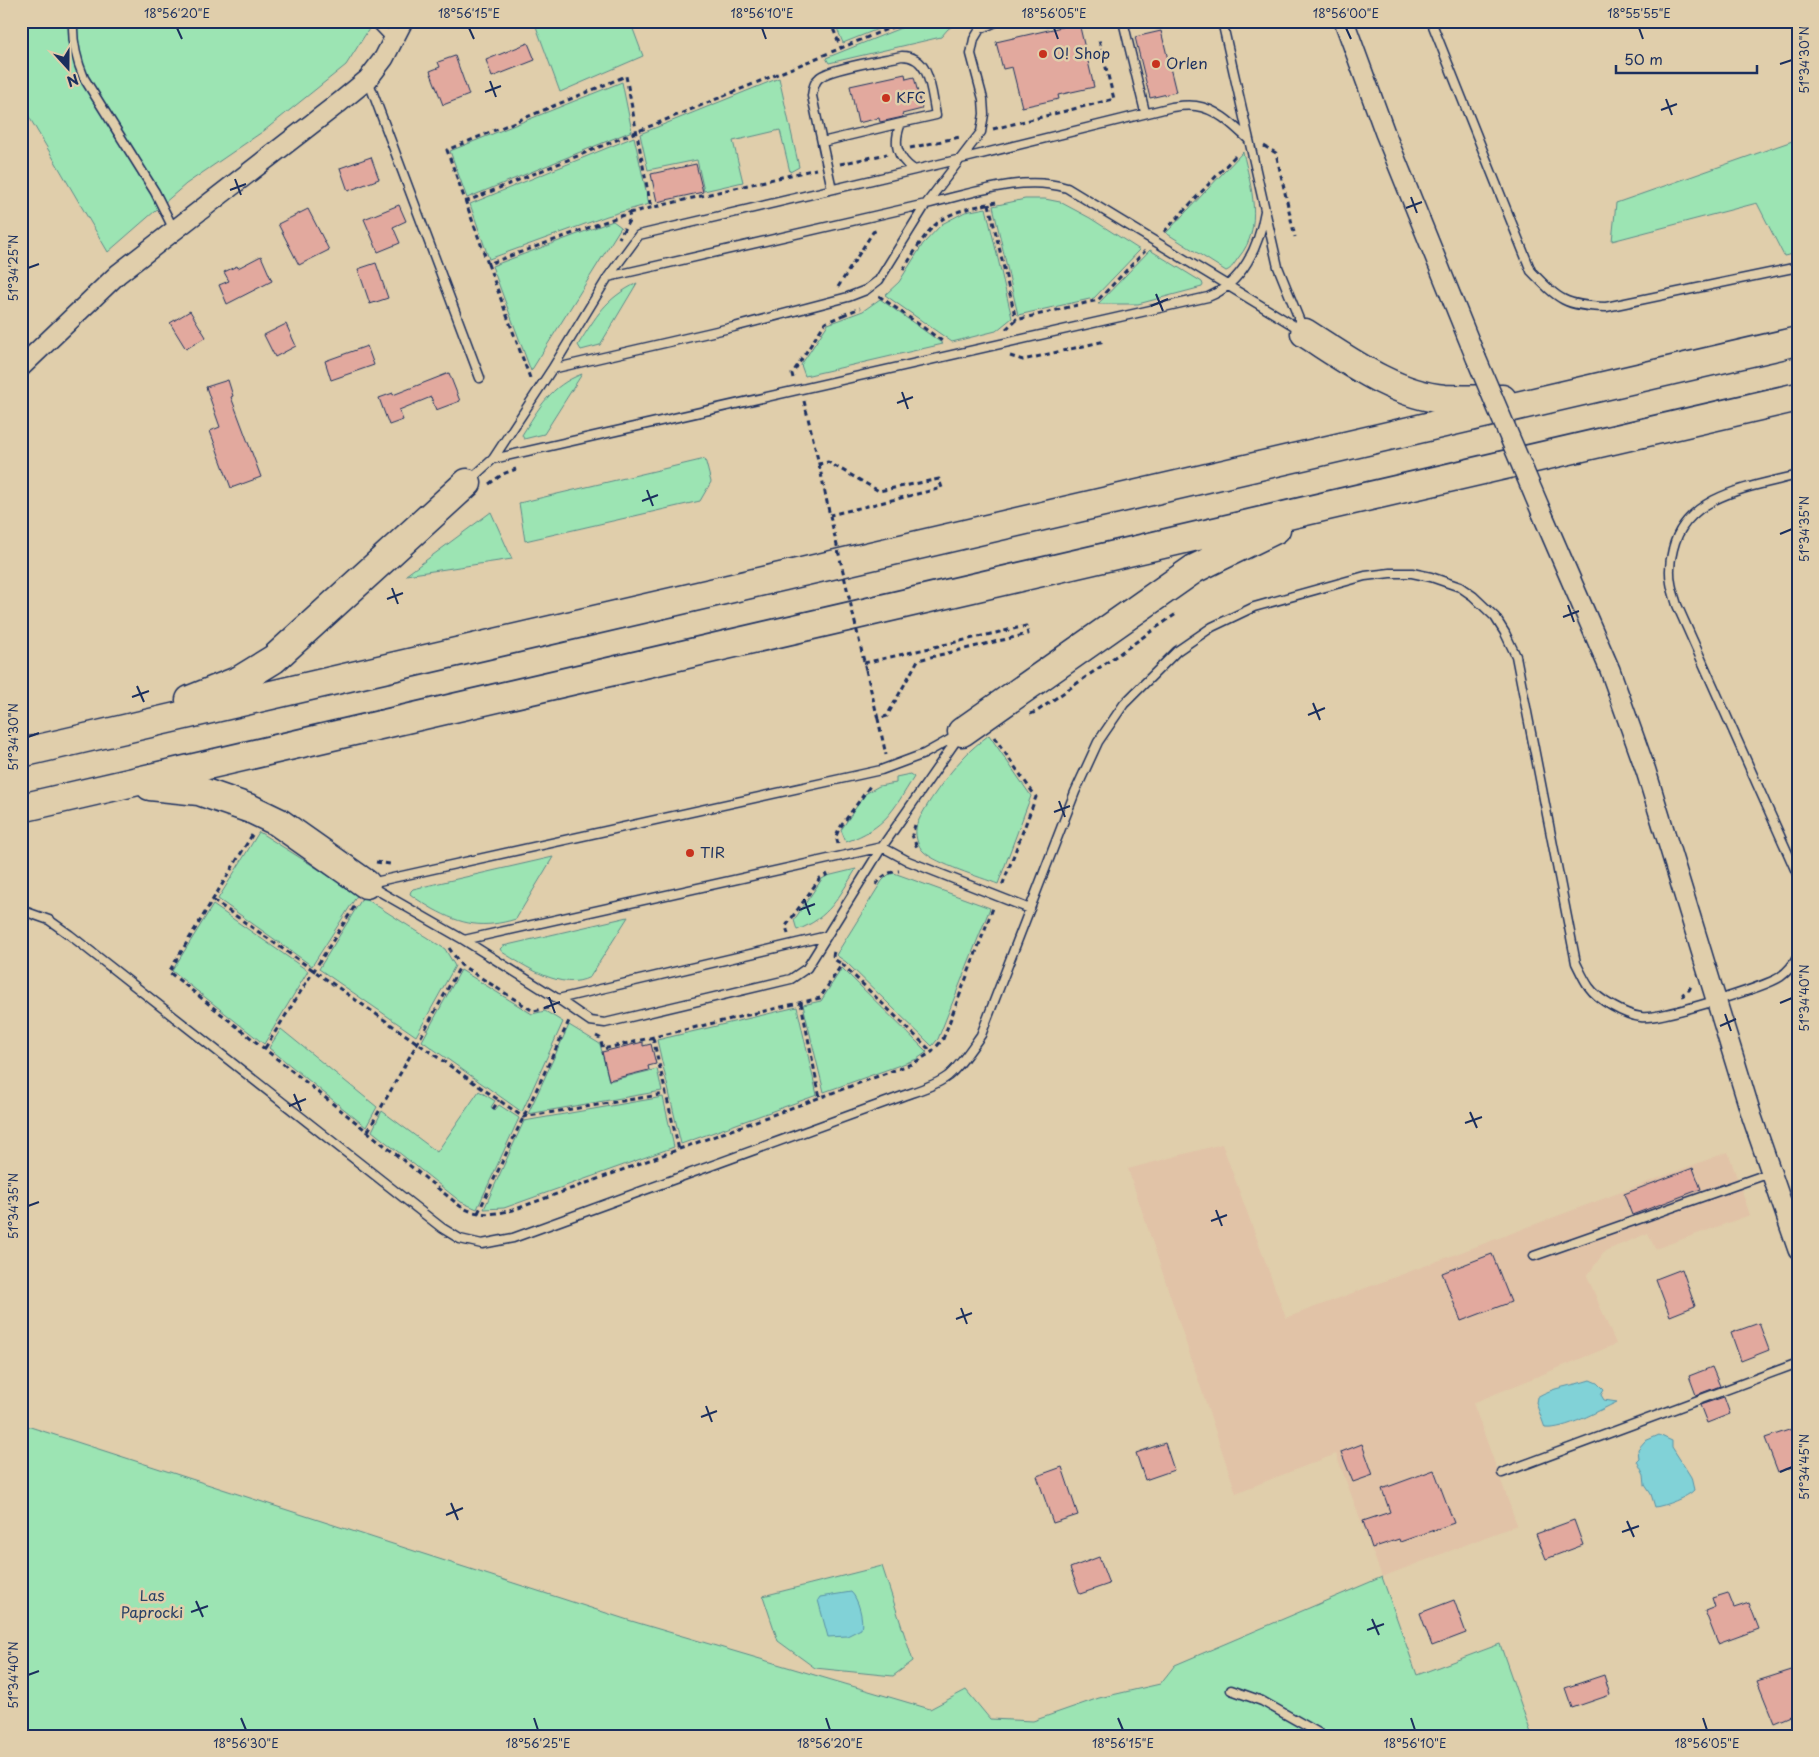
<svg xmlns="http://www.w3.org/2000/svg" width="1819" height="1757" font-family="'Playpen Sans',sans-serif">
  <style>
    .built { fill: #e1c3a7 }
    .green { fill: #9ce4b3; stroke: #5c8a88 }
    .water { fill: #81d2d7; stroke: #5891a7 }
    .building { fill: #e2a99e; stroke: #1b2f5e }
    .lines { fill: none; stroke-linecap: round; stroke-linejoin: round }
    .service-casing { stroke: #1b2f5e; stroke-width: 11 }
    .tertiary-casing { stroke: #1b2f5e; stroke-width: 22 }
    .motorway-casing { stroke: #1b2f5e; stroke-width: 31 }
    .path { stroke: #1b2f5e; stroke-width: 3; stroke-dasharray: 5 4; stroke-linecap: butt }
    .service { stroke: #e0ceab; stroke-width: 8 }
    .tertiary { stroke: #e0ceab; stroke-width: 19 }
    .motorway { stroke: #e0ceab; stroke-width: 28 }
    .tertiary-bridge-casing { stroke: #1b2f5e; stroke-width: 22; stroke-linecap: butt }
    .path-bridge { stroke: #1b2f5e; stroke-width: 3; stroke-dasharray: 5 4; stroke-linecap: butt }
    .tertiary-bridge { stroke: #e0ceab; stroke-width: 19 }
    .ticks { fill: none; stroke: #1b2f5e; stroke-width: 2 }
    .poi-dot { fill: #c8321e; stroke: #e0ceab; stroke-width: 2 }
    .labels { text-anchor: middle; stroke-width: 5; stroke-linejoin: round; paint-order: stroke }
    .poi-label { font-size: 15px; fill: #1b2f5e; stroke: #e0ceab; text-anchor: start }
    .park-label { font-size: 15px; fill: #284166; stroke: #e0ceab }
    .neatline { fill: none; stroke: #1b2f5e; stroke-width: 2 }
    .ticks-label { font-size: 12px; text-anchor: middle; fill: #1b2f5e }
  </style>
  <rect width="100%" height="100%" fill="#e0ceab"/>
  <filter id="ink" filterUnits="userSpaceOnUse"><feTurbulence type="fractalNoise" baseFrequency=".02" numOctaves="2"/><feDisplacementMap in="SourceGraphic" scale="10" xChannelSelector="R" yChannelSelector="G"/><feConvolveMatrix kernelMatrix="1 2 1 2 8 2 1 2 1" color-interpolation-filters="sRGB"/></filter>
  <g filter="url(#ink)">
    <!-- built -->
    <path class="built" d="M1222 1144 1286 1318 1728 1152 1750 1215 1655 1249 1648 1233 1605 1251 1587 1276 1616 1344 1473 1403 1517 1525 1382 1577 1336 1454 1236 1493 1128 1169Z"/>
    <!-- green -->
    <path class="green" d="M21 21H374L346 65 265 130 186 184 108 252 21 103Z
      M534 21H630L643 56 560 92Z
      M834 21H898L843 43Z
      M918 21H960L948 29 941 37 829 63 826 58Z
      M779 78 799 167 790 172 780 130 733 141 743 182 704 191 697 160 648 170 640 134Z
      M622 82 632 131 467 198 450 151Z
      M634 137 649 204 607 216 489 259 470 204Z
      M1798 139V253L1784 256 1757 203 1612 241 1616 203Z
      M1243 152C1251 186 1264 227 1239 257 1235 262 1232 269 1226 271L1166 233Z
      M1025 199H1045L1060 202 1090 218 1140 250 1094 298 1018 315 993 206Z
      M986 208 1012 318 996 331 952 342 885 295 899 282 923 244 942 224 965 212Z
      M613 221 621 227 531 371 492 266Z
      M1150 250 1202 282 1203 285 1202 287 1138 304H1098Z
      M637 283 600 345 581 350 578 345C597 315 605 299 637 283Z
      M880 299 943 344 805 376 801 365 828 324 863 311Z
      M582 374 544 434 524 439 522 435C539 408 550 386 582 374Z
      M705 459 711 482 700 501 525 541 519 503Z
      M491 512 512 559 406 575Z
      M989 735 1031 796 998 884C980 877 937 864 924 852 917 846 914 833 917 824 925 805 949 773 963 758 971 749 980 742 989 735Z
      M910 774 914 777C892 812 886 827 846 842L841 830 865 794 879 786 896 783V777Z
      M259 832 358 894 312 966 218 899Z
      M553 857 516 919C483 929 462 925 433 909 425 904 417 900 410 894L411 891 413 889Z
      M856 869C839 897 829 918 797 930L794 920 822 879 827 876Z
      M894 873 990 908 938 1039 932 1046 846 962 836 955 882 881 888 875Z
      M363 897 445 949 455 966 416 1036 319 969Z
      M213 905 308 971 264 1044 172 971Z
      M628 917 590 977C562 992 525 966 502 952L500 949 503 946Z
      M842 968 927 1052 917 1059 824 1092 803 1005 821 1001Z
      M461 970 532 1014 545 1011 563 1022 522 1112 422 1041Z
      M797 1007 817 1095 681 1144 657 1040Z
      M569 1025 600 1044 609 1081 657 1069 662 1091 528 1114Z
      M281 1029 377 1107 366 1127 269 1048Z
      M479 1091 495 1101 491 1107 495 1110 499 1105 519 1118 477 1209 461 1202 372 1131 382 1111 437 1152Z
      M663 1097 674 1147 504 1208 484 1209 524 1121Z
      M21 1424 628 1620 930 1709 966 1690 990 1719 1033 1721 1099 1698 1160 1684 1175 1665 1382 1577 1417 1675 1500 1644 1532 1736H21Z
      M882 1566 913 1661 893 1676 815 1668 778 1641 763 1596Z"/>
    <!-- water -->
    <path class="water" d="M1590 1380 1597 1383 1604 1390 1601 1395 1604 1400 1617 1402C1598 1411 1565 1430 1545 1428L1536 1403 1537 1397C1553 1387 1572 1386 1590 1380Z
      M1659 1435 1672 1441V1447L1691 1477 1694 1490C1688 1497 1664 1506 1655 1507L1651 1494 1645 1485 1644 1475 1637 1461 1639 1459 1638 1449 1645 1441Z
      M851 1592C858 1598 864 1620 861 1629L847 1636 828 1637 818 1600 820 1597Z"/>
    <!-- building -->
    <path class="building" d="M1079 23 1094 87 1058 95 1059 99 1022 107 1012 67 1003 69 996 42Z
      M1161 31 1176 92 1150 98 1135 37Z
      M528 43 535 60 492 77 486 60Z
      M455 56 469 95 443 105 430 71 440 67 438 62Z
      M905 74 906 79 914 77 922 109 902 114 903 117 880 122 879 118 858 123 850 86Z
      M371 157 379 179 348 191 340 168Z
      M696 164 703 192 657 202 651 174Z
      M399 205 406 221 393 227 400 243 378 252 364 219Z
      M308 209 329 250 299 265 278 224Z
      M261 256 272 281 227 304 219 285 229 281 224 272 237 266 238 268Z
      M376 263 388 298 370 304 358 269Z
      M190 311 206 337 186 349 170 323Z
      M286 324 296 346 275 357 264 335Z
      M367 346 374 365 331 380 325 361Z
      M449 373 460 401 436 410 431 397 399 410 403 420 389 425 379 398 393 393V395Z
      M228 380 233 396 231 397 261 477 231 488 210 431 220 427 206 387Z
      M643 1042V1046L651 1044 656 1064 648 1066 649 1070 609 1080 602 1052Z
      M1693 1168 1701 1189 1632 1215 1624 1194Z
      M1492 1254 1511 1302 1461 1321 1442 1273Z
      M1682 1269 1695 1306 1670 1316 1656 1279Z
      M1759 1323 1769 1350 1741 1361 1731 1333Z
      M1712 1367 1720 1386 1696 1395 1689 1376Z
      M1724 1397 1730 1414 1707 1423 1700 1405Z
      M1792 1429 1798 1444V1465L1778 1472 1765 1438Z
      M1165 1443 1174 1470 1145 1480 1136 1453Z
      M1362 1444 1373 1475 1353 1482 1341 1452Z
      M1062 1467 1078 1515 1053 1523 1037 1476Z
      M1434 1470 1454 1523 1400 1542 1399 1539 1372 1548 1363 1521 1390 1512 1382 1489Z
      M1574 1520 1583 1545 1546 1559 1536 1534Z
      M1099 1557 1109 1584 1080 1594 1070 1568Z
      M1728 1593 1734 1608 1749 1603 1759 1629 1718 1644 1705 1611 1715 1607 1712 1598Z
      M1454 1600 1466 1633 1432 1646 1420 1613Z
      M1798 1668V1713L1774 1723 1757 1681Z
      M1604 1675 1610 1695 1572 1708 1565 1688Z"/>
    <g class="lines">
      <!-- service casing -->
      <g class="service-casing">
        <path id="service" d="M73 21C72 42 76 59 84 78L155 192 174 230
          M374 21 393 41
          M1123 21 1145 112
          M1222 21 1278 267 1303 329
          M1431 21 1531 271C1559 300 1565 306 1606 307L1798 267
          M21 23 24 21
          M368 80 480 378
          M822 142 901 123
          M832 189 812 96C813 89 814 82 819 78 829 68 885 60 902 56 931 56 931 92 936 115L901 123C893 143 896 157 914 170
          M608 277 926 204 981 132 984 114 983 99 971 54 974 39 980 29 998 21
          M552 369 608 277 639 235 961 159 1172 107C1179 106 1188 105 1196 106 1218 109 1234 126 1249 140
          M493 459 1208 297C1243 283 1259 246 1265 211
          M1798 475C1752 487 1686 494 1673 549 1670 560 1669 572 1671 583 1672 590 1675 598 1677 605L1798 876
          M470 480 493 459 552 369 734 327 848 297 866 290 879 280 926 204C971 194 1022 174 1067 188L1301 330
          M370 883 881 770 924 754 958 735
          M370 886 464 940 558 999 590 1021 605 1023 791 979 807 968 882 847 960 735
          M21 910 49 920 70 935 442 1228 460 1239 482 1244 513 1238 900 1097C916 1091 935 1086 948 1076 961 1065 971 1049 981 1035L1075 792 1098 742 1124 704 1177 651 1212 627 1254 607 1365 576 1390 573H1412L1431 577 1460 587 1473 596 1495 617 1505 633 1516 656 1576 963C1580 971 1584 980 1589 987 1598 1000 1625 1015 1641 1017 1659 1020 1765 987 1780 977 1787 972 1794 964 1798 956
          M464 940 882 847 908 861 1030 909
          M558 999 827 936
          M1534 1256 1770 1173
          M1502 1473 1798 1363
          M1231 1690 1262 1701 1324 1736"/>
      </g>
      <!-- tertiary casing -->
      <g class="tertiary-casing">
        <path id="tertiary" d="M1344 21 1385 133 1476 358
          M21 367 118 274 340 102 368 79 384 58 403 21
          M1541 511 1610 670 1646 771 1752 1117 1798 1250"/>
      </g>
      <!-- motorway casing -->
      <g class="motorway-casing">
        <path id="motorway" d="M1305 333C1346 359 1394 395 1445 399 1464 400 1483 399 1502 399
          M190 700 240 680 274 659 467 483
          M962 732 1194 569 1276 529
          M21 753 1798 341
          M150 786 199 791 251 809 278 822 366 884
          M21 808 1798 397"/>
      </g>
      <!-- path -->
      <path class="path" d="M830 21 841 48
        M993 129 1114 99 1099 40
        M1264 146 1276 153 1295 237
        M910 148 960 137
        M840 164 887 154
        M465 202 907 21
        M989 204 1016 320
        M629 213 816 169
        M1164 232 1236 155
        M488 264 447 150 626 76 651 208
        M903 270C913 255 922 237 935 225 951 210 976 207 996 202
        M838 287 873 232 878 230
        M879 296 945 343
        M843 315 860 308
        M1006 329 1016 320 1098 300 1145 251
        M1010 356 1023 360 1105 341
        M530 378 488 264 629 213 630 219 619 238
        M793 378 792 374 825 323 843 315
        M804 401 819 464 828 462 879 491 939 479 942 488 830 515
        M819 464 828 507
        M489 484 503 474 516 469
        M864 663 1026 626 1028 634 918 660 887 716 878 719 886 755
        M866 670 878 719
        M1030 714 1036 712 1176 614
        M994 737 1036 797 1002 886
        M915 825 912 835 918 850
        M252 835 169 972 460 1206C477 1217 495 1214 513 1210L914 1063 932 1052 943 1039 993 908
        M838 844 836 836 839 829 870 786
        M376 862 390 864
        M876 885C882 876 888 872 899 871
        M213 900 523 1117 665 1094
        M788 934 786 926 820 878 828 874
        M449 948 461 965 533 1011 548 1008
        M834 952C831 959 837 961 842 964
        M1684 997 1683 994 1689 990 1692 984
        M801 1003 820 1098
        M596 1036 600 1038 603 1049 820 998 842 964 932 1052
        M653 1038 679 1150
        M265 1048 356 904
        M493 1109 499 1100
        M368 1131 461 965
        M478 1213 569 1021"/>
      <!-- service -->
      <use href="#service" class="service"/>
      <!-- tertiary -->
      <use href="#tertiary" class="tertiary"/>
      <!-- motorway -->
      <use href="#motorway" class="motorway"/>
      <!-- tertiary-bridge casing -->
      <g class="tertiary-bridge-casing">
        <path id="tertiary-bridge" d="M1476 358 1541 511"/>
      </g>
      <!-- path-bridge -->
      <path class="path-bridge" d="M828 507 866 670"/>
      <!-- tertiary-bridge -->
      <use href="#tertiary-bridge" class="tertiary-bridge"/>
    </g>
  </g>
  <!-- ticks -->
  <path class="ticks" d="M177 28 182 39M469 28 474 39M762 28 766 39M1054 28 1058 39M1346 28 1351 39M1639 28 1643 39M1780 64 1792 60M490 81 496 97M485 92 501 86M1666 99 1672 115M1661 110 1677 104M235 179 241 195M230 190 246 184M1411 197 1417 213M1406 208 1422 202M28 268 39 264M1156 294 1163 311M1151 306 1168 299M902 392 908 409M897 403 913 397M647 490 653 506M642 501 658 495M1780 534 1792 529M392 588 398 604M387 599 403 593M1568 605 1574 622M1563 617 1579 611M137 686 144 702M132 697 149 691M1313 703 1320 720M1308 715 1325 708M28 737 39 733M1059 801 1065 817M1054 812 1070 806M804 899 810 915M799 910 815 904M549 997 555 1013M1780 1003 1792 998M544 1008 560 1002M1725 1014 1731 1031M1720 1026 1736 1019M294 1094 301 1111M289 1106 306 1099M1470 1112 1477 1128M1465 1123 1482 1117M28 1206 39 1202M1216 1210 1222 1226M1211 1221 1227 1215M961 1308 967 1324M956 1319 972 1313M706 1406 712 1422M701 1417 717 1411M1780 1472 1792 1467M451 1503 458 1520M446 1515 463 1508M1627 1521 1634 1537M1622 1532 1639 1526M196 1601 203 1617M191 1612 208 1606M1372 1619 1379 1635M1367 1630 1384 1624M28 1675 39 1671M241 1718 246 1730M534 1718 538 1730M826 1718 830 1730M1118 1718 1123 1730M1411 1718 1415 1730M1703 1718 1707 1730"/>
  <!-- markers -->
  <g class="poi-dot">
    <circle cx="1043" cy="54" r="5"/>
    <circle cx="1156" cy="64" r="5"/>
    <circle cx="886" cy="98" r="5"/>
    <circle cx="690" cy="853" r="5"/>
  </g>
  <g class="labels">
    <!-- poi labels -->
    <g class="poi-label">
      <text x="1053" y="59">O! Shop</text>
      <text x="1166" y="69">Orlen</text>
      <text x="896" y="103">KFC</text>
      <text x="700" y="858">TIR</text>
    </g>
    <!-- park labels -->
    <g class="park-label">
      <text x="152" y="1601">Las<tspan x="152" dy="17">Paprocki</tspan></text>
    </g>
  </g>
  <!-- margin -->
  <rect width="1819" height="1757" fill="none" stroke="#e0ceab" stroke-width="55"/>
  <!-- north arrow -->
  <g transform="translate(68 68) rotate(159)" stroke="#e0ceab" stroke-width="4" paint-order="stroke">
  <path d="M0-4L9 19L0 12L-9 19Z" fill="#1b2f5e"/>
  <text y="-8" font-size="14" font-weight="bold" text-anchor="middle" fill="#1b2f5e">N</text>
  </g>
  <!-- scale -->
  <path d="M1616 65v8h141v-8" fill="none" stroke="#1b2f5e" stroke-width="2.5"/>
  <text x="1624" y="65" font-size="15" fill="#1b2f5e" stroke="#e0ceab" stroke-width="4" paint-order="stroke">50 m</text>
  <rect x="28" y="28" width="1764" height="1702" class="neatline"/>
  <g class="ticks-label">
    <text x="177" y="18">18°56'20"E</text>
    <text x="469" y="18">18°56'15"E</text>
    <text x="762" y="18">18°56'10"E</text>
    <text x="1054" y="18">18°56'05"E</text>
    <text x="1346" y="18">18°56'00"E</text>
    <text x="1639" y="18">18°55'55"E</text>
    <text transform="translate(1805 60) rotate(-90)" y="4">51°34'30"N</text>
    <text transform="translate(14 268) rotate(-90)" y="4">51°34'25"N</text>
    <text transform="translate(1805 529) rotate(-90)" y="4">51°34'35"N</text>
    <text transform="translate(14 737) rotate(-90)" y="4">51°34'30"N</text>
    <text transform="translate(1805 998) rotate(-90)" y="4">51°34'40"N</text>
    <text transform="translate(14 1206) rotate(-90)" y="4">51°34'35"N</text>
    <text transform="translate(1805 1467) rotate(-90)" y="4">51°34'45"N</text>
    <text transform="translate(14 1675) rotate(-90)" y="4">51°34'40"N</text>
    <text x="246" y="1748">18°56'30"E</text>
    <text x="538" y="1748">18°56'25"E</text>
    <text x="830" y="1748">18°56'20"E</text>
    <text x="1123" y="1748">18°56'15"E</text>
    <text x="1415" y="1748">18°56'10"E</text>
    <text x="1707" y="1748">18°56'05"E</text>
  </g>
</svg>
